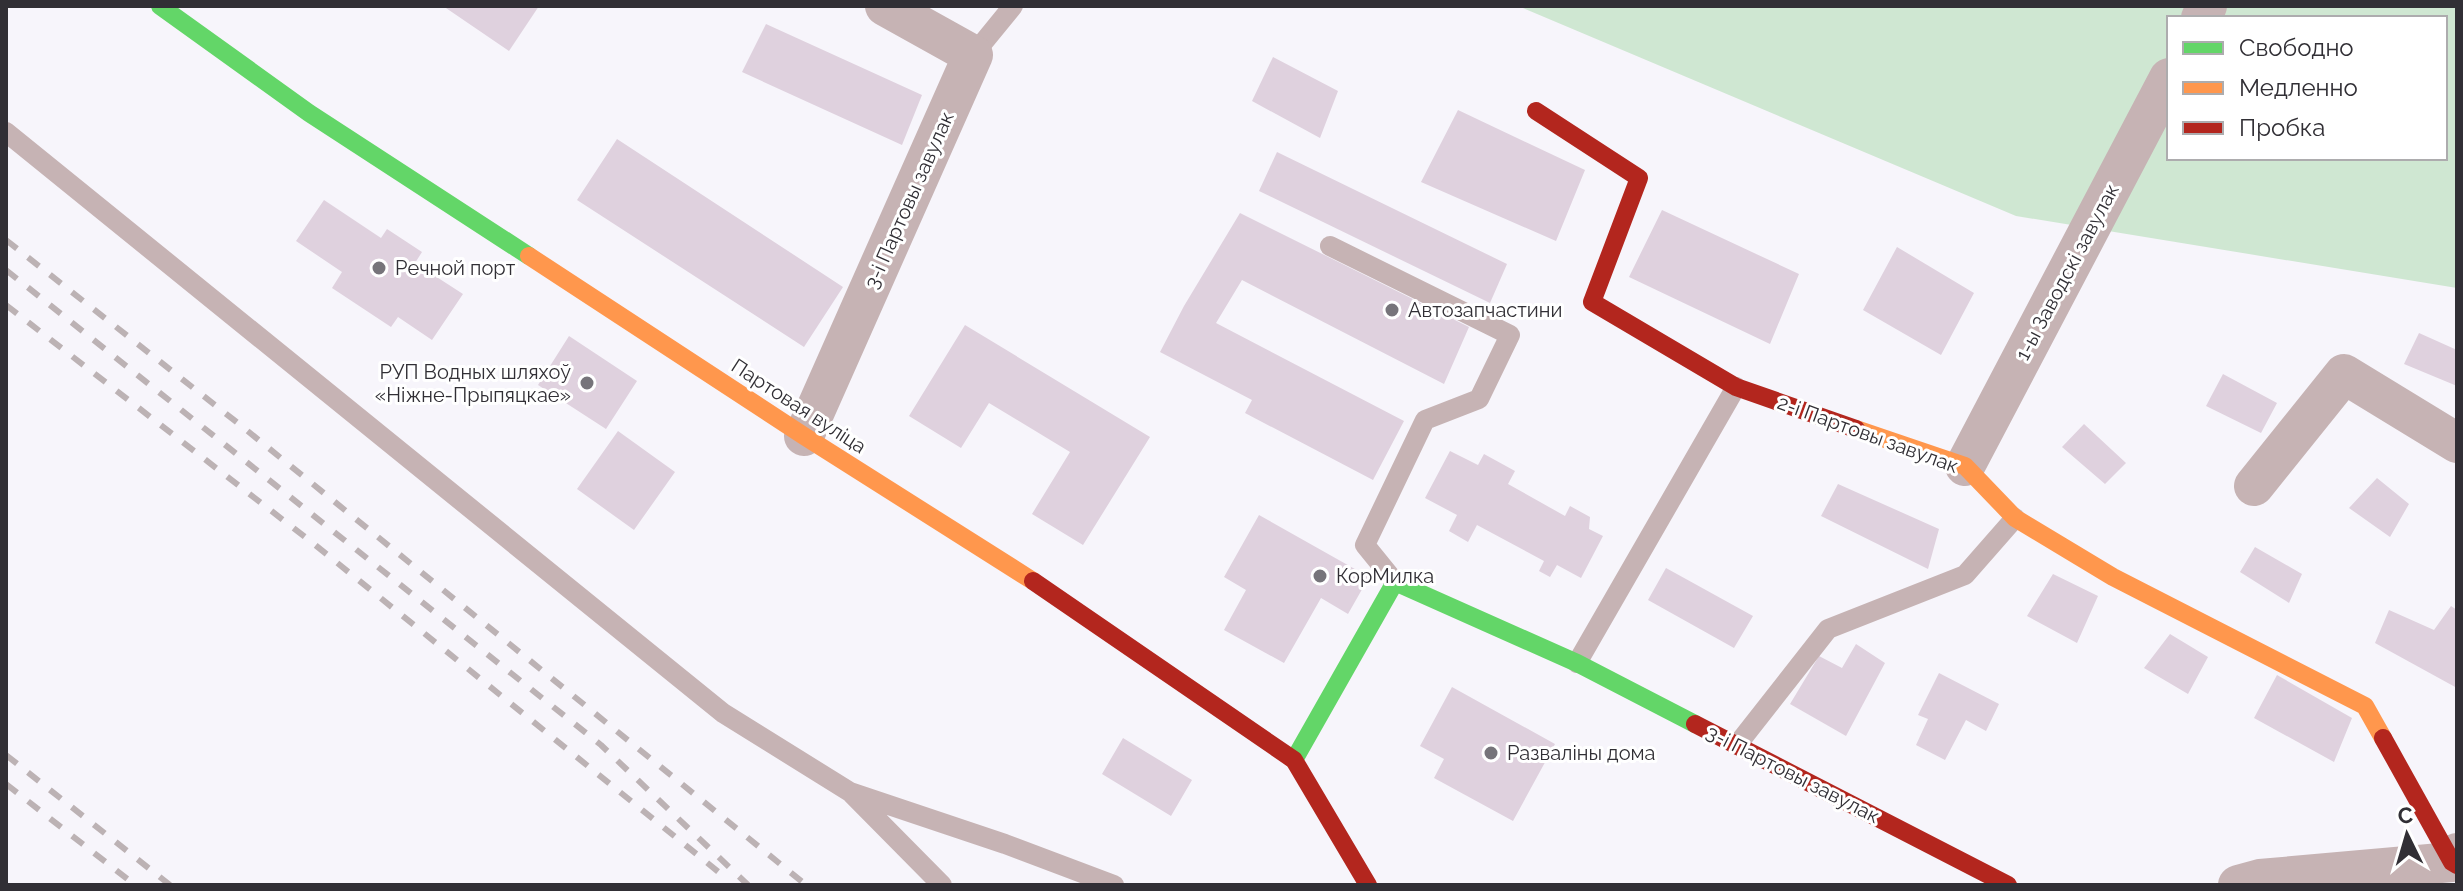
<svg xmlns="http://www.w3.org/2000/svg" width="2463" height="891" font-family="Raleway,sans-serif">
  <style>
    .green { fill: #cfe7d2; fill-rule: evenodd }
    .building { fill: #dfd1de }
    .lines { fill: none; stroke-linecap: round; stroke-linejoin: round }
    .lane { stroke: #c6b3b4; stroke-width: 20 }
    .street { stroke: #c6b3b4; stroke-width: 40 }
    .fast { stroke: #63d668; stroke-width: 18 }
    .slow { stroke: #ff974d; stroke-width: 18 }
    .jam { stroke: #b3261e; stroke-width: 18 }
    .rail { stroke: #bcb2b4; stroke-width: 6; stroke-dasharray: 14 14; stroke-linecap: butt }
    .poi-dot { fill: #76747a; stroke: #fff; stroke-width: 3 }
    .labels { text-anchor: middle; stroke-width: 6; stroke-linejoin: round; paint-order: stroke }
    .street-label { font-size: 20px; fill: #312f35; stroke: #fff }
    .poi-label { font-size: 20px; fill: #312f35; stroke: #fff; text-anchor: start }
  </style>
  <rect width="100%" height="100%" fill="#f7f5fb"/>
  <!-- green -->
  <path class="green" d="M1518 6H2457V288L2016 216ZM2169 18H2445V158H2169Z"/>
  <!-- building -->
  <path class="building" d="M443 6H539L509 51Z
    M766 24 922 95 902 145 742 72Z
    M1273 57 1338 91 1320 138 1252 101Z
    M1458 110 1585 170 1556 241 1421 182Z
    M617 139 843 287 804 347 577 200Z
    M1277 152 1507 264 1490 303 1259 191Z
    M324 200 381 238 387 229 422 252 415 263 463 294 432 340 398 317 391 327 332 288 342 272 296 241Z
    M1662 210 1799 274 1770 344 1629 277Z
    M1240 213 1469 327 1444 384 1242 280 1216 323 1404 421 1373 480 1245 413 1252 400 1160 352 1184 306Z
    M1897 247 1974 293 1941 355 1863 310Z
    M965 325 1150 437 1083 545 1032 514 1070 452 989 403 961 448 909 416Z
    M2419 333 2457 350V386L2404 364Z
    M569 336 637 381 606 429 538 385Z
    M2223 374 2277 403 2261 433 2206 406Z
    M2084 424 2126 463 2105 484 2062 447Z
    M618 431 675 472 634 530 577 489Z
    M1450 451 1478 465 1484 454 1515 471 1508 484 1565 516 1570 506 1590 517 1589 529 1603 536 1581 578 1557 565 1550 577 1539 571 1544 561 1477 525 1468 542 1449 531 1457 515 1425 498Z
    M2377 478 2409 504 2390 537 2349 508Z
    M1838 484 1939 529 1928 569 1821 516Z
    M1259 515 1369 577 1348 614 1321 598 1284 663 1224 630 1246 590 1224 577Z
    M2255 547 2302 574 2289 603 2240 572Z
    M1666 568 1753 616 1734 648 1648 600Z
    M2053 574 2098 596 2077 643 2027 616Z
    M2451 606 2457 610V688L2375 643 2389 610 2434 630Z
    M2170 634 2208 657 2188 694 2144 668Z
    M1856 644 1885 663 1846 736 1790 704 1819 656 1842 668Z
    M1939 673 1999 704 1986 731 1966 720 1945 760 1916 745 1928 719 1918 715Z
    M2277 675 2352 718 2334 762 2254 718Z
    M1452 687 1555 744 1513 821 1434 778 1444 759 1420 746Z
    M1123 738 1192 780 1171 816 1102 774Z"/>
  <g class="lines">
    <!-- lane -->
    <path class="lane" d="M973 55 1013 6
      M6 132 723 713 850 792 1005 844 1114 885
      M1330 246 1510 335 1479 399 1425 420 1365 545 1395 582
      M1577 663 1736 387
      M1737 745 1828 629 1965 575 2015 518
      M852 794 942 885"/>
    <!-- street -->
    <path class="street" d="M2201 18 2207 6
      M804 436 973 55 885 6
      M1965 466 2169 78
      M2254 486 2344 374 2457 443
      M2238 885 2260 879 2452 862 2457 853"/>
    <!-- fast -->
    <path class="fast" d="M160 6 309 113 529 256
      M1294 760 1395 582 1577 663 1695 724"/>
    <!-- slow -->
    <path class="slow" d="M529 256 804 436 1033 581
      M1856 429 1965 466 2015 518 2113 577 2365 706 2383 738"/>
    <!-- jam -->
    <path class="jam" d="M1536 111 1639 178 1592 302 1736 387 1856 429
      M1033 581 1294 760 1368 885
      M1695 724 2008 885
      M2383 738 2452 862 2457 865"/>
    <!-- rail -->
    <path class="rail" d="M6 240 239 424 806 885
      M6 270 601 745 748 885
      M6 305 314 544 726 878
      M6 755 170 885
      M6 784 135 885"/>
  </g>
  <!-- markers -->
  <g class="poi-dot">
    <circle cx="379" cy="268" r="8"/>
    <circle cx="1392" cy="310" r="8"/>
    <circle cx="587" cy="383" r="8"/>
    <circle cx="1320" cy="576" r="8"/>
    <circle cx="1491" cy="753" r="8"/>
  </g>
  <g class="labels">
    <!-- street labels -->
    <g class="street-label">
      <text transform="translate(909 200) rotate(-66)" y="7">3-і Партовы завулак</text>
      <text transform="translate(2067 272) rotate(-62)" y="7">1-ы Заводскі завулак</text>
      <text transform="translate(799 406) rotate(33)" y="7">Партовая вуліца</text>
      <text transform="translate(1868 434) rotate(20)" y="7">2-і Партовы завулак</text>
      <text transform="translate(1793 774) rotate(27)" y="7">3-і Партовы завулак</text>
    </g>
    <!-- poi labels -->
    <g class="poi-label">
      <text x="395" y="275">Речной порт</text>
      <text x="1408" y="317">Автозапчастини</text>
      <text x="571" y="379" text-anchor="end">РУП Водных шляхоў<tspan x="571" dy="23">«Ніжне-Прыпяцкае»</tspan></text>
      <text x="1336" y="583">КорМилка</text>
      <text x="1507" y="760">Разваліны дома</text>
    </g>
  </g>
  <!-- border -->
  <rect width="2463" height="891" fill="none" stroke="#312f35" stroke-width="16"/>
  <!-- legend -->
  <rect x="2167" y="16" width="280" height="144" fill="#ffffff" stroke="#adacae" stroke-width="2"/>
  <rect x="2183" y="42" width="40" height="12" fill="#63d668" stroke="#adacae" stroke-width="2"/>
  <text x="2239" y="56" font-size="24" fill="#312f35">Свободно</text>
  <rect x="2183" y="82" width="40" height="12" fill="#ff974d" stroke="#adacae" stroke-width="2"/>
  <text x="2239" y="96" font-size="24" fill="#312f35">Медленно</text>
  <rect x="2183" y="122" width="40" height="12" fill="#b3261e" stroke="#adacae" stroke-width="2"/>
  <text x="2239" y="136" font-size="24" fill="#312f35">Пробка</text>
  <!-- north arrow -->
  <g transform="translate(2407 835) rotate(355)" stroke="#ffffff" stroke-width="6" paint-order="stroke">
  <path d="M0-6L14 30L0 20L-14 30Z" fill="#312f35"/>
  <text y="-12" font-size="22" font-weight="bold" text-anchor="middle" fill="#312f35">С</text>
  </g>
</svg>
